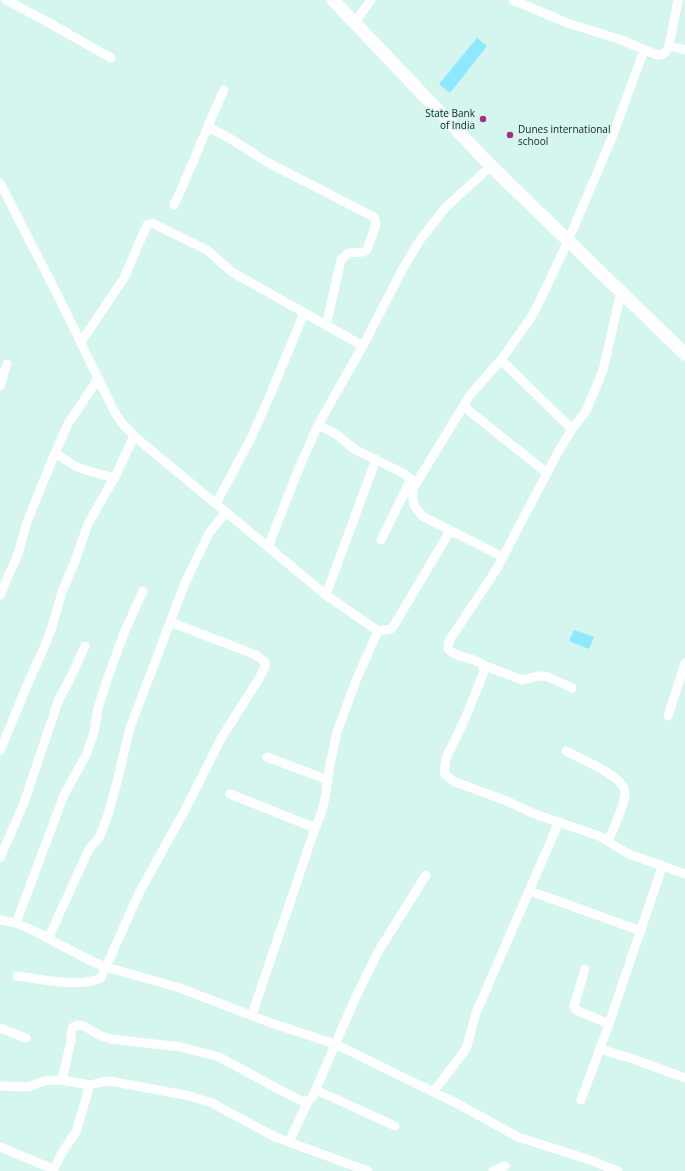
<svg xmlns="http://www.w3.org/2000/svg" width="685" height="1171" font-family="'Open Sans',sans-serif">
  <style>
    .building { fill: #8ce9ff }
    .lines { fill: none; stroke-linecap: round; stroke-linejoin: round }
    .street { stroke: #fff; stroke-width: 9 }
    .secondary { stroke: #fff; stroke-width: 13 }
    .poi-dot { fill: #a42e87; stroke: #d5f5ef; stroke-width: 1.5 }
    .labels { text-anchor: middle; stroke-width: 3; stroke-linejoin: round; paint-order: stroke }
    .poi-label { font-size: 10px; fill: #162220; stroke: #d5f5ef; text-anchor: end }
  </style>
  <rect width="100%" height="100%" fill="#d5f5ef"/>
  <!-- building -->
  <path class="building" d="M477 38 487 46 450 93 439 84Z
    M574 630 594 637 589 649 569 641Z"/>
  <g class="lines">
    <!-- street -->
    <path class="street" d="M6 0 44 20 111 58
      M513 0 570 24 619 39 657 55C664 55 666 52 669 46L685 50
      M355 22 371 0
      M669 46 678 0
      M208 127 231 139 265 161 374 217 376 224 367 250 363 252 348 253 341 260 326 326
      M0 183 60 300 114 411 122 423 134 436 326 595 378 631 357 678 337 732 330 765 325 798 322 811 311 840 252 1015
      M174 205C192 167 206 128 224 90
      M621 292 603 370 586 411 572 429 557 454 496 570 449 641 448 649C457 659 473 656 483 665L484 672 464 721 446 758 444 773 448 777 455 782 507 801 532 813 599 836 629 854 685 874
      M81 342 124 278 147 225 152 223 207 250 232 272 363 346
      M501 360 572 429
      M0 386 7 364
      M463 406 547 473
      M318 425 336 434 354 449 405 474C418 487 410 490 414 504 415 509 420 513 424 517L503 557
      M55 453 77 467 89 471 114 478
      M414 487 470 395 501 360 530 319 536 309 568 241 611 140 644 50
      M216 504 252 436 271 393 304 313
      M381 540 411 479
      M268 547 299 468 318 425 365 342 402 270 420 240 445 208 491 166
      M0 595 18 554 27 522 55 453 68 424 98 379
      M326 595 376 459
      M378 631 391 629 393 627 450 531
      M483 665 522 680 539 676H546L572 688
      M668 716 685 663
      M0 751 28 683 43 650 51 630 62 592 75 561 88 524 116 475 134 436
      M566 751C579 758 624 776 625 792 626 803 613 829 608 841
      M267 757 328 780
      M230 794 315 828
      M0 858 24 803 59 699 70 679 85 646
      M530 891 641 931
      M0 920 16 923 34 931 91 961 106 967 180 988 271 1023 335 1044 458 1104 518 1137 587 1159 618 1171
      M16 923 64 795 86 755 94 733 98 708 107 680 124 633 143 591
      M48 939 89 849 99 838 108 815 118 778 130 728 185 583 209 533 226 512
      M585 969 574 1006 576 1010 609 1024
      M17 976C40 979 80 988 101 978L139 893 186 808 222 737 260 677 265 667V662L256 655 170 622
      M0 1028 26 1038
      M600 1049 633 1059 685 1078
      M62 1080 71 1041V1032L73 1027 77 1025 84 1026 99 1035 111 1039 181 1047 219 1057 282 1091 302 1101H308L312 1098 354 1001 378 952 426 875
      M0 1086 28 1087 44 1081 55 1080H62L90 1085 102 1082 110 1081 190 1096 202 1100 212 1103 275 1137 368 1171
      M316 1090 395 1126
      M433 1092 463 1053 467 1046 476 1013 559 822
      M581 1100 609 1024 662 867
      M289 1142 308 1101
      M0 1147 53 1169
      M53 1171 63 1151 76 1132 90 1085
      M493 1171 505 1166"/>
    <!-- secondary -->
    <path class="secondary" d="M333 0 491 166 685 354"/>
  </g>
  <!-- markers -->
  <g class="poi-dot">
    <circle cx="483" cy="119" r="4"/>
    <circle cx="510" cy="135" r="4"/>
  </g>
  <g class="labels">
    <!-- poi labels -->
    <g class="poi-label">
      <text x="475" y="117">State Bank<tspan x="475" dy="12">of India</tspan></text>
      <text x="518" y="133" text-anchor="start">Dunes international<tspan x="518" dy="12">school</tspan></text>
    </g>
  </g>
</svg>
